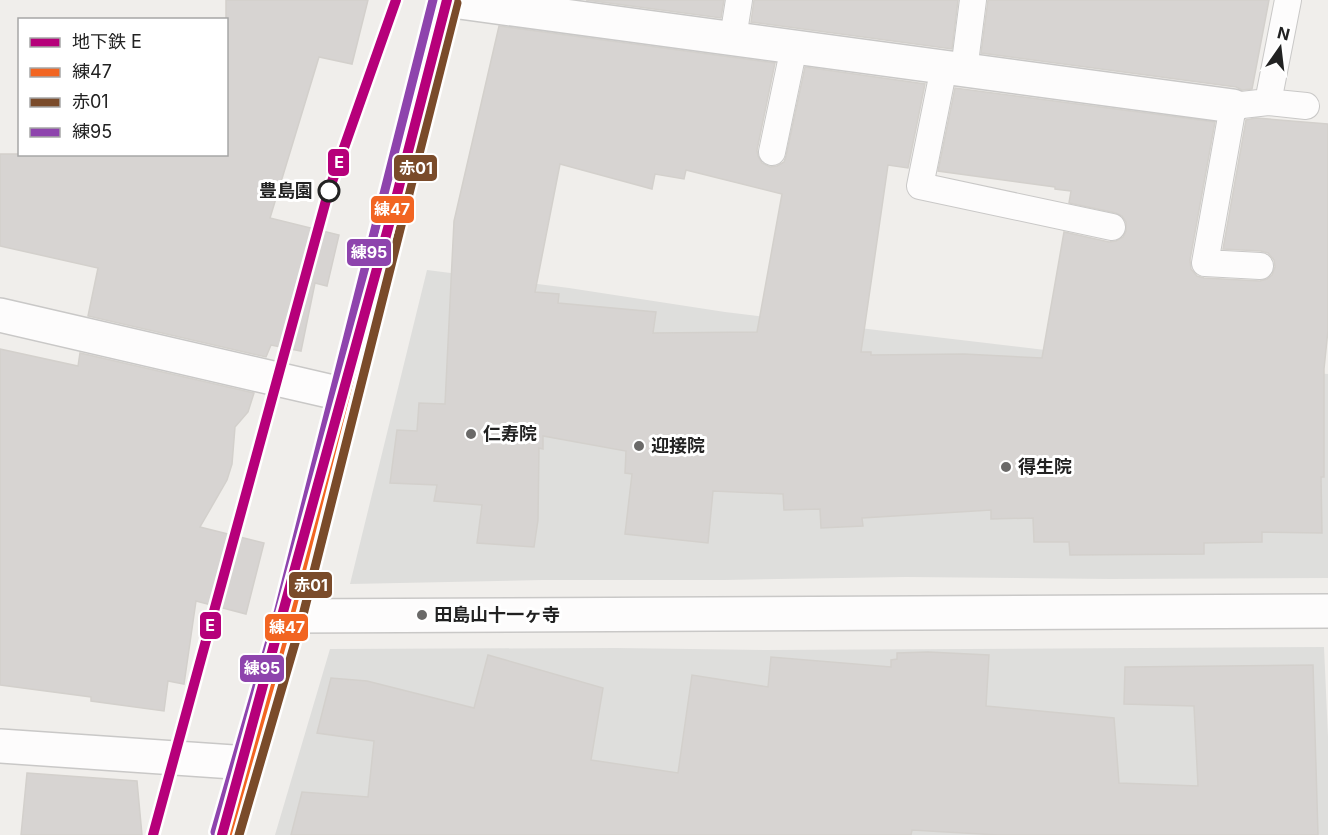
<svg xmlns="http://www.w3.org/2000/svg" width="1328" height="835" font-family="Inter,'Noto Sans JP',sans-serif">
  <style>
    .religious { fill: #dededc }
    .building { fill: #d7d4d2; stroke: #d3d0cc; stroke-width: 1.5; fill-rule: evenodd }
    .lines { fill: none; stroke-linecap: round; stroke-linejoin: round }
    .service-casing { stroke: #c9c8c7; stroke-width: 28 }
    .minor-casing { stroke: #c9c8c7; stroke-width: 36 }
    .tertiary-casing { stroke: #c9c8c7; stroke-width: 36 }
    .service { stroke: #fdfcfc; stroke-width: 26 }
    .minor { stroke: #fdfcfc; stroke-width: 33 }
    .tertiary { stroke: #fdfcfc; stroke-width: 33 }
    .bus-1-casing { stroke: #fff; stroke-width: 14 }
    .bus-2-casing { stroke: #fff; stroke-width: 14 }
    .bus-3-casing { stroke: #fff; stroke-width: 14 }
    .bus-1 { stroke: #f26522; stroke-width: 9 }
    .bus-2 { stroke: #7a4b2a; stroke-width: 9 }
    .bus-3 { stroke: #8e44ad; stroke-width: 9 }
    .metro-1-casing { stroke: #fff; stroke-width: 15 }
    .metro-1 { stroke: #b6007a; stroke-width: 10 }
    .stop-dot { fill: #fff; stroke: #222; stroke-width: 3 }
    .poi-dot { fill: #6a6968; stroke: #fff; stroke-width: 2 }
    .labels { text-anchor: middle; stroke-width: 6; stroke-linejoin: round; paint-order: stroke }
    .stop-label { font-size: 18px; font-weight: bold; fill: #222; stroke: #fff; text-anchor: end }
    .poi-label { font-size: 18px; font-weight: bold; fill: #222; stroke: #fff; text-anchor: start }
    .line-badge { stroke: #fff; stroke-width: 2 }
    .badge-label { font-size: 16px; text-anchor: middle; font-weight: bold; fill: #fff }
  </style>
  <rect width="100%" height="100%" fill="#f0eeeb"/>
  <!-- religious -->
  <path class="religious" d="M427 270 569 288 725 312 1104 357 1328 374V578L1110 579 906 577 724 580H542L350 584Z
    M1324 647 1328 737V835H275L330 649 616 648 765 650Z"/>
  <!-- building -->
  <path class="building" d="M226 0H368L352 64 319 57 270 218 339 235 327 286 315 283 301 351 271 345 266 357 88 316 98 268 0 246V154H226Z
    M586 0H724L721 18Z
    M754 0H958L952 49 751 22Z
    M988 0H1269L1252 89 1242 90 1236 87 981 53Z
    M499 26 775 63 757 150 758 156 762 163 770 167 777 166 784 162 786 156 805 67 925 84 908 168 888 165 861 352H871V355L964 354 1042 358 1064 232 1109 242 1116 241 1123 237 1126 231V222L1122 216 1116 213 1069 203 1071 191 1055 189V187L938 171 955 88 1215 122 1190 260 1191 269 1197 276 1204 278 1260 281 1267 279 1272 275 1275 267 1274 260 1268 253 1261 251 1223 249 1246 120 1256 118 1328 124V330L1324 369V477H1321L1322 533 1262 532V542L1204 543V554L1070 555 1069 542H1034L1033 518 991 519V510L862 518 863 526 821 528 820 509 784 510 783 494 713 491 708 543 625 534 632 474 625 473 626 451 543 436V449L539 448 538 520 534 547 477 543 482 505 434 501 437 485 390 483 397 430 417 431 419 403 445 404 454 221ZM560 164 652 189 655 174 684 179 686 170 782 194 757 332 653 333 656 312 558 303 559 294 535 292Z
    M0 349 78 366 80 353 254 393 248 412 235 427 232 464 227 480 200 527 264 543 246 614 196 601 184 684 168 681 164 711 91 701V697L0 685Z
    M928 652 989 655 986 706 1114 718 1119 783 1198 786 1194 706 1124 704 1125 667 1313 665 1318 835H998L912 830 911 835H291L302 792 368 797 374 741 317 733 331 678 367 681 474 708 488 655 603 688 591 760 678 773 692 675 768 687 771 657 891 667V660L897 659V653Z
    M27 773 137 781 142 835H21Z"/>
  <g class="lines">
    <!-- service casing -->
    <g class="service-casing">
      <path id="service" d="M733 38 739 0
        M944 67 920 186 1112 227
        M964 70 973 0
        M1268 102 1288 0
        M772 152 794 47
        M1260 266 1205 263 1233 106 1268 102 1306 106"/>
    </g>
    <!-- minor casing -->
    <g class="minor-casing">
      <path id="minor" d="M445 0 1233 106
        M0 315 346 395
        M290 616 1328 611
        M0 746 248 763"/>
    </g>
    <!-- tertiary casing -->
    <g class="tertiary-casing">
      <path id="tertiary" d="M227 835 290 616 445 0"/>
    </g>
    <!-- service -->
    <use href="#service" class="service"/>
    <!-- minor -->
    <use href="#minor" class="minor"/>
    <!-- tertiary -->
    <use href="#tertiary" class="tertiary"/>
    <!-- bus-1 casing -->
    <g class="bus-1-casing">
      <path id="bus-1" d="M227 835 290 616 445 0"/>
    </g>
    <!-- bus-2 casing -->
    <g class="bus-2-casing">
      <path id="bus-2" d="M239 835 302 619 457 3"/>
    </g>
    <!-- bus-3 casing -->
    <g class="bus-3-casing">
      <path id="bus-3" d="M215 832 278 613 433 0"/>
    </g>
    <!-- bus-1 -->
    <use href="#bus-1" class="bus-1"/>
    <!-- bus-2 -->
    <use href="#bus-2" class="bus-2"/>
    <!-- bus-3 -->
    <use href="#bus-3" class="bus-3"/>
    <!-- metro-1 casing -->
    <g class="metro-1-casing">
      <path id="metro-1" d="M153 835 328 193 396 0
        M222 835 393 210 447 0"/>
    </g>
    <!-- metro-1 -->
    <use href="#metro-1" class="metro-1"/>
  </g>
  <!-- markers -->
  <circle class="stop-dot" cx="329" cy="191" r="10"/>
  <g class="poi-dot">
    <circle cx="471" cy="434" r="6"/>
    <circle cx="639" cy="446" r="6"/>
    <circle cx="1006" cy="467" r="6"/>
    <circle cx="422" cy="615" r="6"/>
  </g>
  <g class="labels">
    <!-- stop labels -->
    <g class="stop-label">
      <text x="313" y="197">豊島園</text>
    </g>
    <!-- poi labels -->
    <g class="poi-label">
      <text x="483" y="440">仁寿院</text>
      <text x="651" y="452">迎接院</text>
      <text x="1018" y="473">得生院</text>
      <text x="434" y="621">田島山十一ヶ寺</text>
    </g>
  </g>
  <g class="line-badge">
    <rect x="327" y="148" width="23" height="29" rx="6" fill="#b6007a"/>
    <rect x="393" y="154" width="45" height="28" rx="6" fill="#7a4b2a"/>
    <rect x="370" y="195" width="45" height="29" rx="6" fill="#f26522"/>
    <rect x="346" y="238" width="46" height="29" rx="6" fill="#8e44ad"/>
    <rect x="288" y="571" width="45" height="28" rx="6" fill="#7a4b2a"/>
    <rect x="199" y="611" width="23" height="29" rx="6" fill="#b6007a"/>
    <rect x="264" y="613" width="45" height="29" rx="6" fill="#f26522"/>
    <rect x="239" y="654" width="46" height="29" rx="6" fill="#8e44ad"/>
  </g>
  <g class="badge-label">
    <text x="339" y="168">E</text>
    <text x="416" y="174">赤01</text>
    <text x="392" y="215">練47</text>
    <text x="369" y="258">練95</text>
    <text x="311" y="591">赤01</text>
    <text x="210" y="631">E</text>
    <text x="287" y="633">練47</text>
    <text x="262" y="674">練95</text>
  </g>
  <!-- legend -->
  <rect x="18" y="18" width="210" height="138" fill="#ffffff" stroke="#a7a7a7" stroke-width="1.5"/>
  <rect x="30" y="38" width="30" height="9" fill="#b6007a" stroke="#a7a7a7" stroke-width="1.5"/>
  <text x="72" y="48" font-size="18" fill="#222222">地下鉄 E</text>
  <rect x="30" y="68" width="30" height="9" fill="#f26522" stroke="#a7a7a7" stroke-width="1.5"/>
  <text x="72" y="78" font-size="18" fill="#222222">練47</text>
  <rect x="30" y="98" width="30" height="9" fill="#7a4b2a" stroke="#a7a7a7" stroke-width="1.5"/>
  <text x="72" y="108" font-size="18" fill="#222222">赤01</text>
  <rect x="30" y="128" width="30" height="9" fill="#8e44ad" stroke="#a7a7a7" stroke-width="1.5"/>
  <text x="72" y="138" font-size="18" fill="#222222">練95</text>
  <!-- north arrow -->
  <g transform="translate(1280 48) rotate(14)" stroke="#ffffff" stroke-width="4.5" paint-order="stroke">
  <path d="M0-4.5L10 22L0 15L-10 22Z" fill="#222222"/>
  <text y="-9" font-size="16" font-weight="bold" text-anchor="middle" fill="#222222">N</text>
  </g>
</svg>
